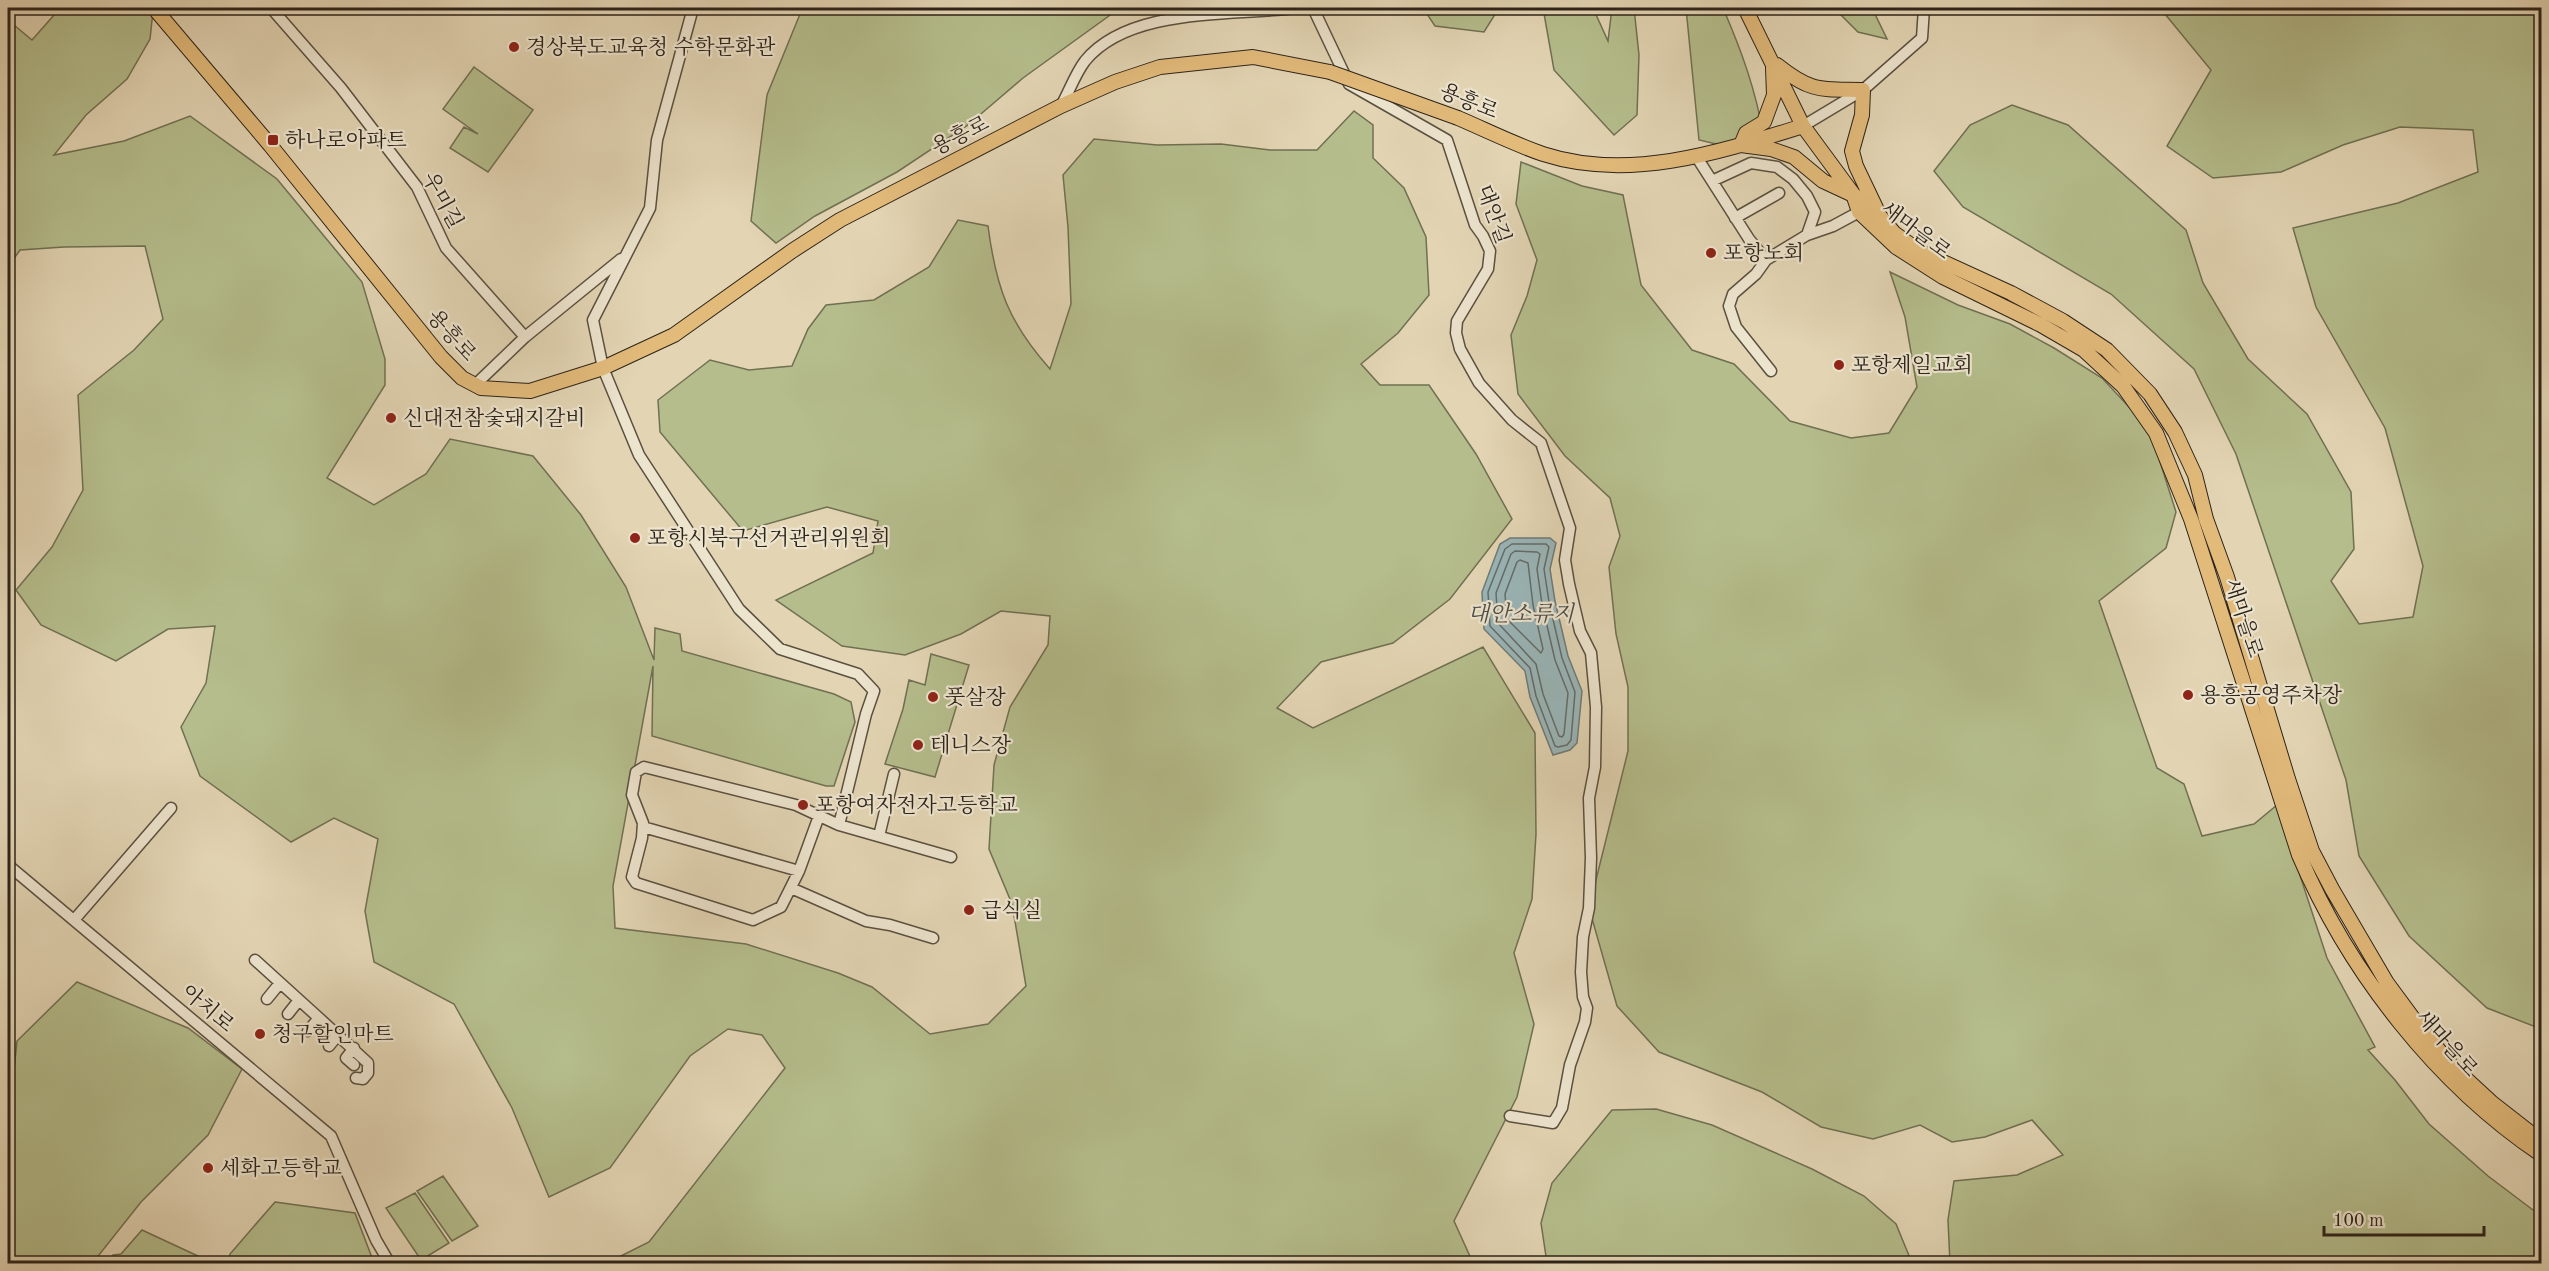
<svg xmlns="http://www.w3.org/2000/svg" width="2549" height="1271" font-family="'Old Standard TT','Noto Serif KR',serif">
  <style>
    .green { fill: #b5bd8c; stroke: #707053; stroke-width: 1.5 }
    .water { fill: #9ab6b9; stroke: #6e7b79; stroke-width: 1.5 }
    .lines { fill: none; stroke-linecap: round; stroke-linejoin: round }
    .shore { stroke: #636c6a; stroke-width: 1.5 }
    .minor-casing { stroke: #5a5040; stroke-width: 13 }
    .major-casing { stroke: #2c231a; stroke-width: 16 }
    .minor { stroke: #ede4ce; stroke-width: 10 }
    .major { stroke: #e2ba7a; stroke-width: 14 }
    .major-bridge-casing { stroke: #2c231a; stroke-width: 16; stroke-linecap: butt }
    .major-bridge { stroke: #e2ba7a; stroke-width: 14 }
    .poi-dot { fill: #8f2418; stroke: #ede4ce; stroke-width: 2 }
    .labels { text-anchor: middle; stroke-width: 4.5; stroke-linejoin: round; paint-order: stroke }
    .poi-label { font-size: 21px; fill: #2c231a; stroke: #ede4ce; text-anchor: start }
    .street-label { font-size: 21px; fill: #2c231a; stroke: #ede4ce }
    .water-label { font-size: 22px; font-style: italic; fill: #4d4f4a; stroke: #ede4ce }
  </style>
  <rect width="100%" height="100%" fill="#e3d5b4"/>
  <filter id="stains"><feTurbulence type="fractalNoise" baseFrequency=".00333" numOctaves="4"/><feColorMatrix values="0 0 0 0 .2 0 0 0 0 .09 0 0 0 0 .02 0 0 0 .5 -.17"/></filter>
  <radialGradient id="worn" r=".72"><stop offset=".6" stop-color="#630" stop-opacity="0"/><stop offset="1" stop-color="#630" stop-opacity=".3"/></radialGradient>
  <!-- green -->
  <path class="green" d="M57 8H149L153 11 150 39 127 79 86 115 54 155 124 141 190 116 277 179 362 282 385 359V385L327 478 374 505 426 474 450 439 533 456 581 515 626 587 654 660 655 628 680 634 682 651 834 694 851 702 855 722 834 786H826L652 736 653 666 613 886 615 928 746 944 838 973 872 987 930 1034 988 1024 1026 986 1012 904 989 849 994 765 1010 707 1048 645 1050 616 1001 611 961 634 905 655 842 646 776 600 873 553 878 521 827 507 743 531 660 432 658 400 710 360 749 370 792 366 808 329 826 305 874 300 929 267 958 220 988 226C996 287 1008 322 1050 369L1071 304 1068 227 1063 175 1094 139 1157 145 1221 144 1270 150H1317L1354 111 1373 125V158L1404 188 1426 237 1429 295 1398 333 1361 364 1380 385H1429L1476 454 1512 519 1450 599 1393 643 1321 662 1277 708 1313 728 1483 647 1535 733 1536 834 1532 899 1514 953 1534 1024 1517 1097 1454 1221 1473 1263H607L649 1242 785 1068 762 1035 728 1029 690 1056 610 1168 549 1197 512 1108 454 1004 374 962 365 911 378 839 334 818 291 842 200 776 181 727 206 683 215 626 168 629 116 661 41 625 16 590 52 547 83 490 78 395 134 350 163 319 145 246 64 247 20 250 8 267V20L32 40 54 15Z
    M804 8H1127H1120L1023 78 968 125 897 172 815 216 776 243 751 221 767 95 800 14Z
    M1423 8H1499L1484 32 1435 26Z
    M1543 8H1593L1608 41 1612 8H1634L1639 55 1637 115 1614 135 1554 70Z
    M1686 8H1723C1742 52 1755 88 1764 137L1733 148 1699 140Z
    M1834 8H1872L1887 39 1858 32Z
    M2160 8H2541V1029L2487 1008 2409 936 2359 856 2346 780 2236 454 2194 369 2111 294 1963 207 1934 171 1970 125 2012 105 2068 125 2186 230 2203 283 2248 359 2307 414 2351 492 2354 549 2331 581 2359 624 2413 617 2423 566 2385 428 2316 307 2293 228 2398 203 2478 172 2473 130 2400 127 2343 145 2281 172 2213 178 2167 146 2211 70Z
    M474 67 533 110 488 172 450 148 464 127 478 134 443 109Z
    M1521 162 1582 186 1623 195 1641 285 1692 350 1734 364 1790 421 1851 438 1889 433 1917 387 1905 317 1890 272 1958 305 2010 324 2054 348 2102 378 2143 422 2153 440 2176 512 2166 548 2099 601 2157 768 2184 784 2202 836 2254 824 2277 805 2327 958 2375 1047 2368 1050 2395 1080 2429 1124 2488 1176 2541 1216V1263H1950L1948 1220 1954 1181 2017 1175 2063 1155 2032 1120 1985 1137 1952 1142 1920 1125 1873 1139 1821 1127 1762 1092 1659 1052 1617 1006 1589 908 1628 751V687L1616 634 1609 567 1620 536 1610 498 1565 456 1518 394 1511 335 1527 296 1537 260 1516 204Z
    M931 654 969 665 935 777 885 764 903 709 909 680 925 685Z
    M77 982 188 1028 242 1069 208 1135 141 1202 95 1260 89 1264 8 1263V1128L17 1041Z
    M1656 1109 1712 1125 1812 1169 1864 1196 1896 1224 1912 1263H1547L1541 1223 1552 1183 1612 1110Z
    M443 1176 478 1226 452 1241 417 1191Z
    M415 1193 449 1243 421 1260 386 1208Z
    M275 1202 355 1213 374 1263H228L230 1254Z
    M142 1230 213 1263H108L113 1255 121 1254Z"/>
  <!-- water -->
  <path class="water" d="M1510 538H1550L1556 543 1550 569 1555 601 1568 656 1582 691 1577 743 1570 750 1553 755 1530 697 1525 671 1484 629 1482 592 1500 544Z"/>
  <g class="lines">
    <!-- shore -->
    <path class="shore" d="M1512 544H1546L1549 547 1544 569 1549 602 1562 658 1575 692 1571 740 1567 745 1558 747 1555 746 1536 696 1530 668 1490 626 1488 592 1505 549Z
      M1515 551 1537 552 1540 554 1537 569 1542 604 1555 660 1568 693 1564 734 1562 737 1559 736 1543 694 1536 664 1498 623 1496 593 1511 554Z
      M1520 560 1528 563 1533 605 1543 649 1541 653 1507 619 1505 594 1517 562Z"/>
    <!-- minor casing -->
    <g class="minor-casing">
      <path id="minor" d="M271 8 341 88 417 187 446 248 525 337
        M693 8 657 140 650 208 593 320 603 368 639 455 739 609 780 649 858 674 874 691 866 714 839 825
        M1313 8 1349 84 1447 140 1475 225 1483 236 1490 251 1488 269 1457 321 1456 333 1460 349 1479 383 1512 420 1541 443 1570 528 1565 560 1569 584 1580 631 1591 653 1596 707 1595 767 1589 798 1591 858 1589 908 1583 937 1581 972 1583 997 1587 1008 1585 1022 1570 1065 1562 1108 1553 1123 1510 1116
        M1061 106C1069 92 1075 74 1085 61 1129 7 1232 16 1295 8
        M1803 126 1863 90 1922 38 1924 8
        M1696 156 1749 239 1766 260 1807 235 1815 212 1807 196 1793 179 1777 167 1751 163 1712 181
        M1735 218 1779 193
        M1807 235 1833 226 1859 212
        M1766 260 1756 274 1733 294 1729 306 1736 327 1771 371
        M475 385 525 337 621 259
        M819 816 799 871 781 907 753 920 636 883 632 877 642 838 643 823 632 795 636 772 644 767 796 805 839 825 951 857
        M643 827 799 871
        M879 836 894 774
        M8 865 331 1136 376 1240 390 1264
        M791 888 866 921 890 925 933 938
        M74 920 171 808
        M255 960 319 1018 308 1031
        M267 999 280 983
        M288 1014 299 1000
        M319 1018 368 1063V1073L363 1079 356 1078
        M329 1046 338 1035
        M354 1065 346 1058 354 1048"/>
    </g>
    <!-- major casing -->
    <g class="major-casing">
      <path id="major" d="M154 8 270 145 441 357 462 378 481 388 530 391 603 368 674 335 792 251 840 220 1061 106 1115 82 1160 67 1253 57 1330 72
        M1745 8 1803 126 1853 194 1859 212 1896 247 1943 277 2041 325 2084 350 2123 386 2156 433 2191 519 2299 855C2349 972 2436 1084 2542 1155
        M1777 65C1812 93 1821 89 1863 90L1862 115 1852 151 1856 166 1876 208
        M1458 118C1486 130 1514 144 1543 154 1629 182 1720 152 1803 126
        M1741 145 1771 149 1794 157 1823 181 1868 202 1894 233 1919 251 2011 293 2063 321 2107 350 2150 394 2175 432 2195 475 2206 519 2227 577 2288 779 2312 851 2332 889 2387 983 2421 1029 2453 1067 2491 1102 2542 1142
        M1741 145 1746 133 1764 122 1774 95 1773 68"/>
    </g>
    <!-- minor -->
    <use href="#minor" class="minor"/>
    <!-- major -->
    <use href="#major" class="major"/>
    <!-- major-bridge casing -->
    <g class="major-bridge-casing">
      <path id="major-bridge" d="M1330 72 1458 118"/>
    </g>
    <!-- major-bridge -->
    <use href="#major-bridge" class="major-bridge"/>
  </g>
  <!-- markers -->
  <g class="poi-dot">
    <circle cx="514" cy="47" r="6"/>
    <rect x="267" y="134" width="12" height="12" rx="3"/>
    <circle cx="1711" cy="253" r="6"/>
    <circle cx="1839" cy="365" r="6"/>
    <circle cx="391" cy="418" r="6"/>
    <circle cx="635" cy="538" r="6"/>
    <circle cx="2188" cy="695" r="6"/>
    <circle cx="933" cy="697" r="6"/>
    <circle cx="918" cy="745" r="6"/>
    <circle cx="803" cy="805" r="6"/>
    <circle cx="969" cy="910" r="6"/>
    <circle cx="260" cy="1034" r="6"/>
    <circle cx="208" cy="1168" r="6"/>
  </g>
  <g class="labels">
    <!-- poi labels -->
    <g class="poi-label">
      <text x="526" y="54">경상북도교육청 수학문화관</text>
      <text x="285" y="147">하나로아파트</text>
      <text x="1723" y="260">포항노회</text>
      <text x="1851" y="372">포항제일교회</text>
      <text x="403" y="425">신대전참숯돼지갈비</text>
      <text x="647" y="545">포항시북구선거관리위원회</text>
      <text x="2200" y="702">용흥공영주차장</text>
      <text x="945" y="704">풋살장</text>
      <text x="930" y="752">테니스장</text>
      <text x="815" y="812">포항여자전자고등학교</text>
      <text x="981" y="917">급식실</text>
      <text x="272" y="1041">청구할인마트</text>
      <text x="220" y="1175">세화고등학교</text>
    </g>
    <!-- street labels -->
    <g class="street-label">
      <text transform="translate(1469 101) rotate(22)" y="7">용흥로</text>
      <text transform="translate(960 135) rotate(-27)" y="7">용흥로</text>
      <text transform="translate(443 200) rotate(61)" y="7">우미길</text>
      <text transform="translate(1494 214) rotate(70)" y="7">대안길</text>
      <text transform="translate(1916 230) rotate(37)" y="7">새마을로</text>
      <text transform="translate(452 335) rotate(48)" y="7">용흥로</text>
      <text transform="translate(2244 618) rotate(72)" y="7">새마을로</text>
      <text transform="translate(208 1008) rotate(40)" y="7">아치로</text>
      <text transform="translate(2447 1043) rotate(48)" y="7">새마을로</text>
    </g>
    <!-- water labels -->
    <g class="water-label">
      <text x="1521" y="621">대안소류지</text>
    </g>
  </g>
  <!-- margin -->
  <rect width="2549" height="1271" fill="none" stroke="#e3d5b4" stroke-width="30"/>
  <rect x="9" y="9" width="2531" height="1253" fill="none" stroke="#2c231a" stroke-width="3"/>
  <rect x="15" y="15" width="2519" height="1241" fill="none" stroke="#2c231a" stroke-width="1.5"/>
  <!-- scale -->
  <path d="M2324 1226v9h160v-9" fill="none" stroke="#2c231a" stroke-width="3"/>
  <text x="2333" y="1226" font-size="18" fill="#2c231a" stroke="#ede4ce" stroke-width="4.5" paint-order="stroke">100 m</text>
  <rect width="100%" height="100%" filter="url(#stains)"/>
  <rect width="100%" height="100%" fill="url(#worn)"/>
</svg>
